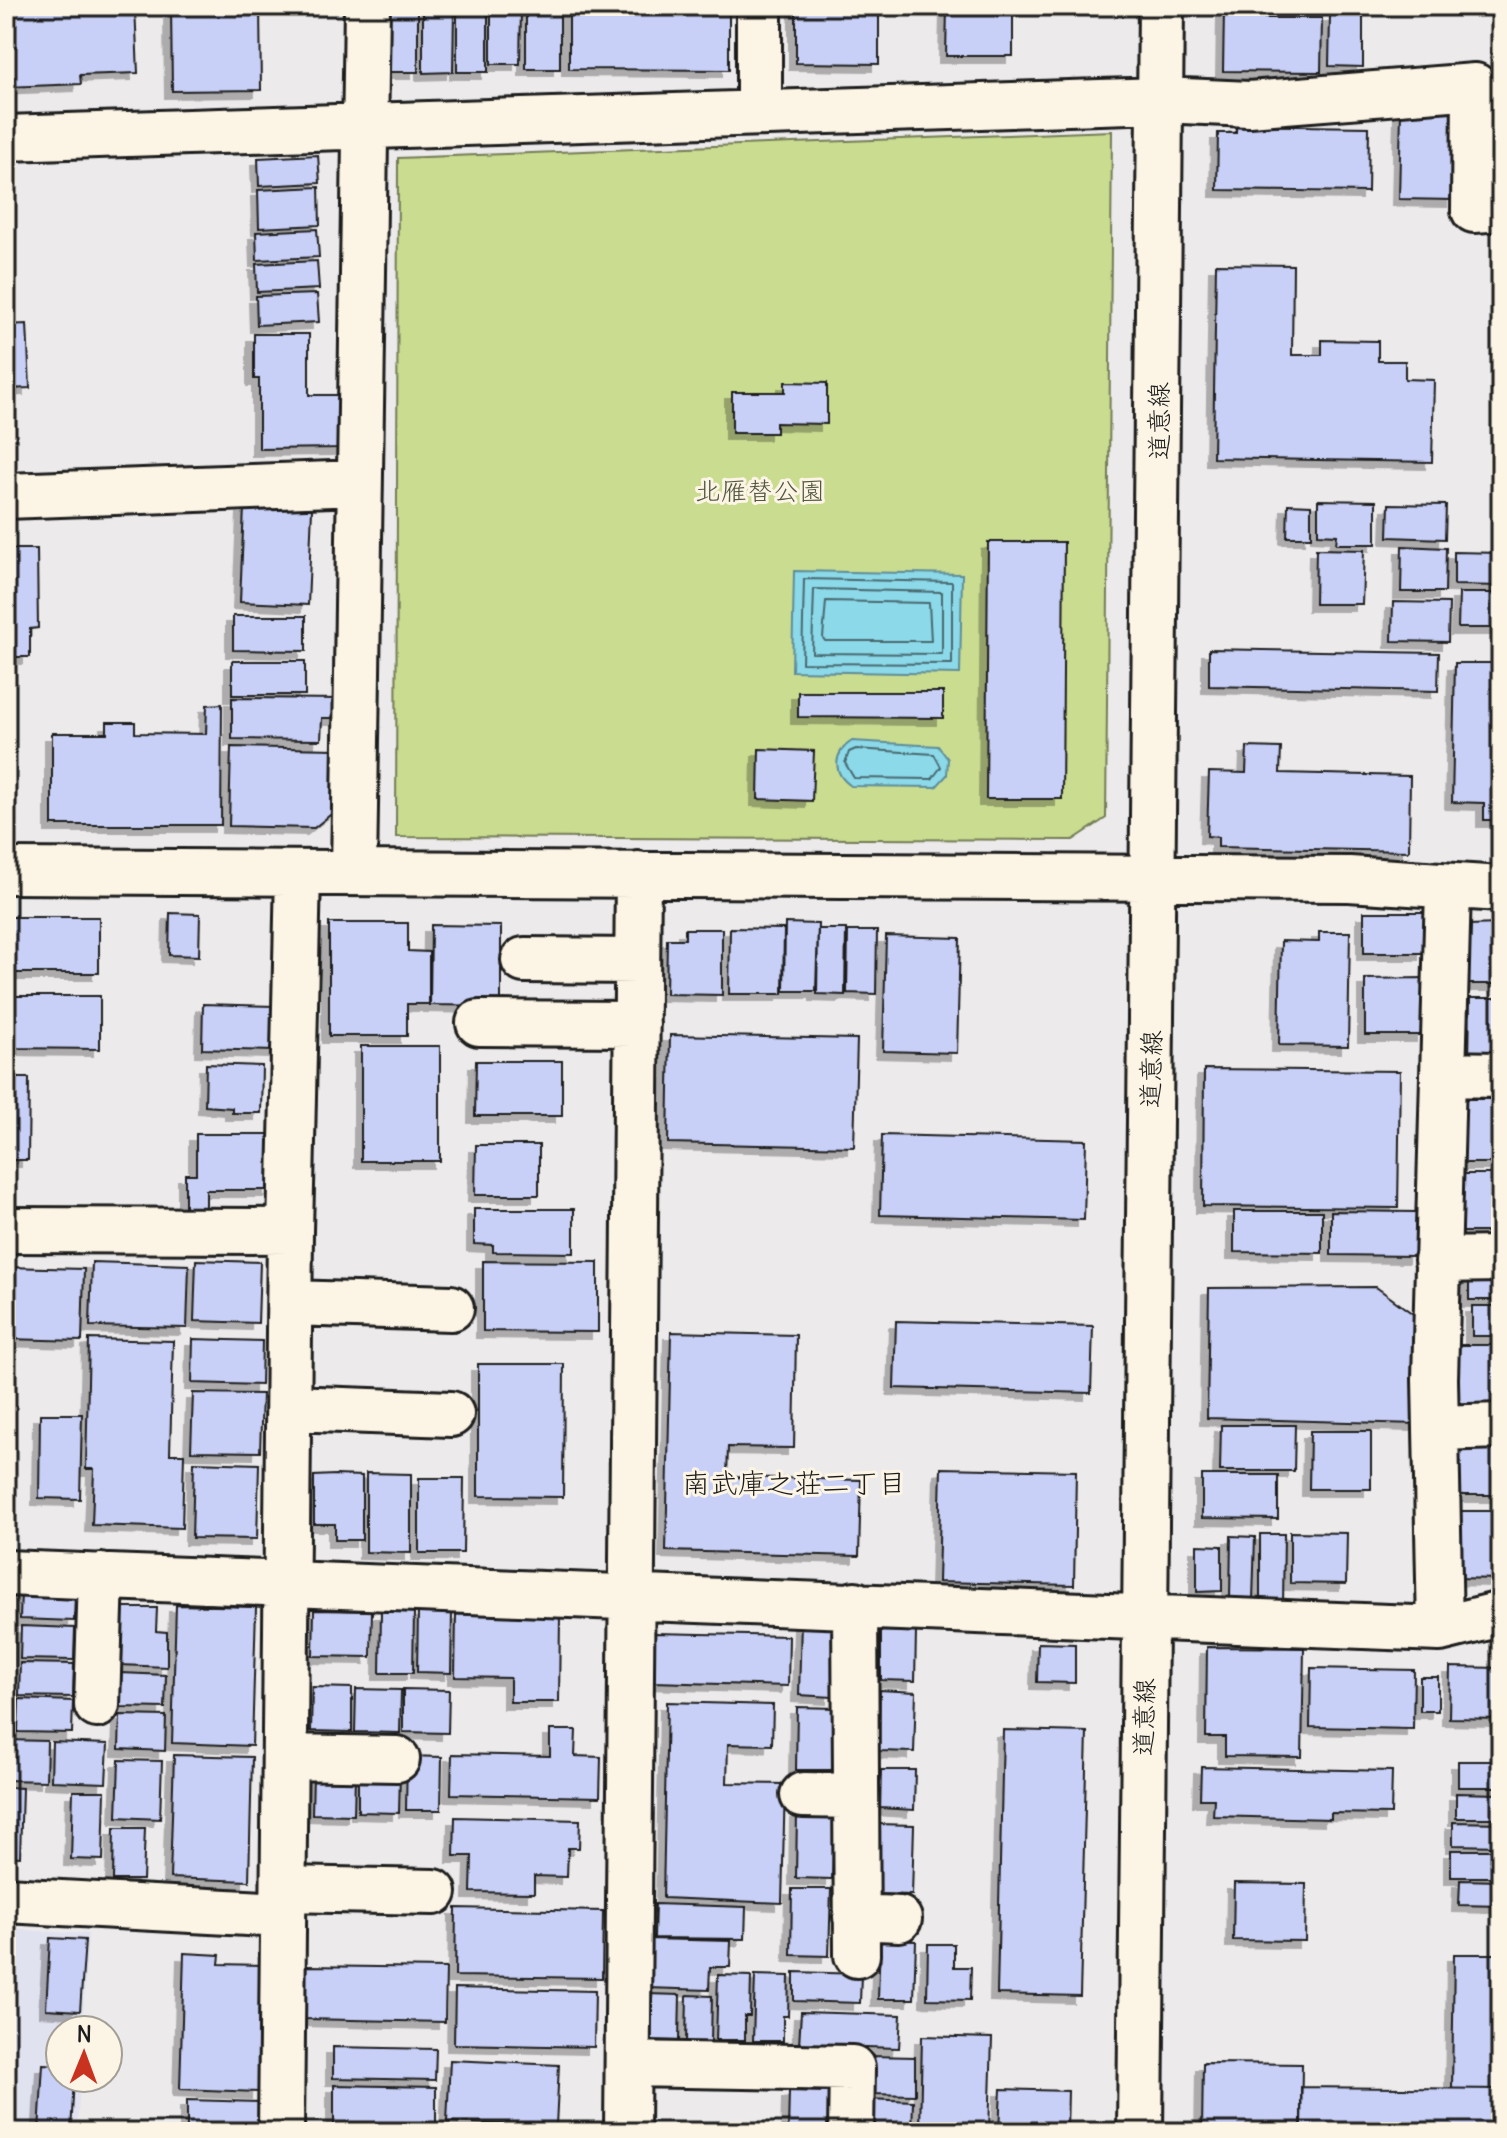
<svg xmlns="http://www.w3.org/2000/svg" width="1507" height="2138" font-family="Delius,'Klee One',sans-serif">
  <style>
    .built { fill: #e1e2ef }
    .green { fill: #cadc90; stroke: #737c56; stroke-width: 2 }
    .water { fill: #8bd9e9; stroke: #5f8d97; stroke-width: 2 }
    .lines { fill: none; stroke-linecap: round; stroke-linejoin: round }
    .shore { stroke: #48686e; stroke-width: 2 }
    .building { fill: #c8d0f8; stroke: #1c1c1c; stroke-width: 2; filter: url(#shadow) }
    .minor-casing { stroke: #1c1c1c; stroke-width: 50 }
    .minor { stroke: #fcf5e5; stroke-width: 44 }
    .labels { text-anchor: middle; stroke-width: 6; stroke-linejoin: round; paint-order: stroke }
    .street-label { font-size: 26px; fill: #1c1c1c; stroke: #fcf5e5 }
    .park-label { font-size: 26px; fill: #50563f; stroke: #fcf5e5 }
    .neighbourhood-label { font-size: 28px; fill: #1c1c1c; stroke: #fcf5e5 }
  </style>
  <defs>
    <filter id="shadow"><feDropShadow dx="-7" dy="7" stdDeviation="0" flood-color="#0004"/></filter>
  </defs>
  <rect width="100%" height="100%" fill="#eceaeb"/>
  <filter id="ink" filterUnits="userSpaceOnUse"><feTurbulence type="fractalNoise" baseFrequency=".0125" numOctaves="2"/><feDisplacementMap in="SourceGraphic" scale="16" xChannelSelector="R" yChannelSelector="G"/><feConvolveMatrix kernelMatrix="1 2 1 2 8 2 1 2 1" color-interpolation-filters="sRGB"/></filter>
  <g filter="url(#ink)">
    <!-- built -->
    <path class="built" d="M6 1929 88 1934 82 2030H60V2078H80L77 2132H6Z"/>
    <!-- green -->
    <path class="green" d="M1112 131 1106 818 1073 840 396 837 398 158Z"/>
    <!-- water -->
    <path class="water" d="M794 571 962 574 960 674 792 671Z
      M852 741 938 746 948 759 947 775 936 787 851 786C832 773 833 753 852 741Z"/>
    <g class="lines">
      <!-- shore -->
      <path class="shore" d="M804 579 952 582V664L802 663Z
        M814 589 942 592V654L812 653Z
        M826 601 929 603 931 641H825L823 638Z
        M856 749 934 754 941 767 932 779 854 778 845 763 849 752Z"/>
    </g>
    <!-- building -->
    <path class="building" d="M6 6H135L138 73 80 75 81 84 6 87Z
      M171 6H260L261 90 172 91Z
      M796 6H879V64L796 63Z
      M947 6H978V14H1013V56H946Z
      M569 7 729 8V70L569 69Z
      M526 8H560V69H526Z
      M388 9H418V72H387Z
      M423 9 454 10 453 72 423 73Z
      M457 9H488V72H457Z
      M491 9H521L520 64H491Z
      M1224 10H1265V18H1322L1321 72 1223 71Z
      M1330 15H1363V67L1329 66Z
      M1401 111 1455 112 1454 200 1399 199Z
      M1236 125 1369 127 1368 192 1217 190 1218 133H1236Z
      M318 155 320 183 259 186 258 158Z
      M319 187 320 225 259 228 258 190Z
      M317 229 319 257 257 260 256 232Z
      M317 261 319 289 257 292 256 264Z
      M1216 264 1293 265 1292 355H1322V340L1378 341V361H1405V379L1434 380 1432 462 1213 458Z
      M317 294 319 322 257 325 256 296Z
      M27 324 30 388 6 389V325Z
      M254 334H309V395H341L342 448 259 449V379H254Z
      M785 382 827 383V424L776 423V433H732V392H785Z
      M1318 500 1376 501V544H1336L1337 535 1318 534Z
      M1288 504 1311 505V537H1287Z
      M1389 504 1446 505 1445 539 1388 537Z
      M244 507 312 509 308 605 240 602Z
      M988 542H1064L1062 799H986Z
      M1402 546 1446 548 1445 592H1401Z
      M6 549H37L38 628 30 629V657H6Z
      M1316 549 1364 550 1362 604H1315Z
      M1454 552 1501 553V586L1454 585Z
      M1459 593H1501V628H1458Z
      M1393 602 1449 603 1448 642 1392 641Z
      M233 616H306V651L233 650Z
      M1209 649 1439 653 1438 691 1209 686Z
      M232 661H305V695H232Z
      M1455 663H1500L1497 820H1484V803L1452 802Z
      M798 692H943V718L798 717Z
      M232 698 340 699 339 718H322L321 740 232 739Z
      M222 704 221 825H52V733H107V722H135V733L206 734 207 705Z
      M231 747 336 749 335 811 314 828 229 826Z
      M1247 747 1281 748 1280 773 1410 776 1409 851 1218 847V837L1207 836 1209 772 1246 773Z
      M759 749 814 751 812 801 758 799Z
      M1364 912H1425V953H1364Z
      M170 913 200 914 199 956 169 955Z
      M6 917H99V973H6Z
      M329 923H408V951L429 952V1004H407V1036H329Z
      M785 923 818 924 816 991H784Z
      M1499 924V984H1467L1468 925Z
      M431 925 501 926V1006L430 1005Z
      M730 928 784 929 783 994H729Z
      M685 929H722V995L666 994 667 939H685Z
      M818 929H846L845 995 817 994Z
      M848 931H877L876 994 847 993Z
      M1319 932H1350L1348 1046 1279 1045 1281 941 1319 942Z
      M886 936 960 938 957 1053 883 1051Z
      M1423 978V1035H1365V979Z
      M6 996H100V1049L6 1048Z
      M1470 998H1499L1498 1066 1469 1065Z
      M203 1004 275 1006V1051L202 1049Z
      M670 1035 857 1039 854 1147 668 1143Z
      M361 1046H440V1161H361Z
      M476 1061H562V1116H475Z
      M206 1064 262 1066 261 1113H232V1108L205 1106Z
      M1204 1069 1400 1071 1398 1208 1203 1206Z
      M6 1078H29L28 1160H6Z
      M1462 1099H1501V1163H1462Z
      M196 1134H270V1190H206V1208L185 1207V1174H196Z
      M882 1135 1086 1140 1084 1220 880 1215Z
      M476 1145H539V1195H475Z
      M1457 1174H1501V1232H1458Z
      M474 1209H574V1253L493 1252V1245L474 1244Z
      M1234 1211H1322V1253L1234 1252Z
      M1331 1211 1416 1212 1415 1256 1331 1255Z
      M196 1260 260 1262 258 1323 194 1321Z
      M483 1261 598 1262V1332L483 1331Z
      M92 1262 189 1265 187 1328 90 1326Z
      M6 1267 84 1269 82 1341 6 1339Z
      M1469 1270 1501 1271V1300H1469Z
      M1376 1287 1420 1319 1417 1424 1207 1418 1209 1288Z
      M1472 1306H1501V1336H1472Z
      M896 1321 1093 1326 1091 1393 894 1388Z
      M671 1332 796 1335 794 1448 728 1447 727 1477 861 1480 859 1556 666 1551Z
      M89 1339 173 1341 170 1454H184L182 1528 92 1525 94 1469H86Z
      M193 1339 262 1341 261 1385 192 1383Z
      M1456 1345H1501V1409H1455Z
      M478 1364H564L563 1497 478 1496Z
      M193 1393 262 1394 260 1452 191 1451Z
      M40 1414H82L80 1499 39 1498Z
      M1221 1425H1295L1294 1471H1220Z
      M1310 1431H1371V1489H1309Z
      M1452 1438 1501 1439V1495H1452Z
      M194 1462 259 1464 257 1539 192 1538Z
      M941 1468 1076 1471 1074 1585 938 1582Z
      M366 1473 411 1474V1553L366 1552Z
      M335 1475 362 1476V1540H335V1524H314V1476Z
      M1202 1475H1278V1519L1202 1518Z
      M419 1478H464L463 1553H419Z
      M1454 1511H1501V1579L1454 1578Z
      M1290 1532 1347 1533 1346 1584 1290 1583Z
      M1260 1534H1284L1283 1606 1260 1605Z
      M1231 1536 1255 1537 1253 1600H1230Z
      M1197 1545 1222 1546V1591L1197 1592Z
      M21 1592 75 1594 74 1621 20 1619Z
      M176 1605 256 1607 252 1746 172 1743Z
      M122 1608H157L156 1631 167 1632V1667L120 1665Z
      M314 1610 372 1611 371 1657 313 1656Z
      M418 1611 452 1612 451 1673 417 1672Z
      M381 1612H414L413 1673H380Z
      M456 1614 560 1615 559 1702H510V1678L455 1677Z
      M801 1621 835 1622 833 1697 799 1695Z
      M21 1626 75 1628 74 1660 20 1659Z
      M881 1631 916 1632 915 1681 881 1680Z
      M654 1633 789 1636 788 1686 653 1682Z
      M1038 1643 1075 1644V1683L1037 1682Z
      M1207 1647 1304 1648 1302 1757 1225 1756V1737H1206Z
      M20 1663 74 1664 73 1697 19 1696Z
      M1450 1667 1501 1668V1719L1449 1718Z
      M1311 1668 1414 1670 1413 1729 1310 1727Z
      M121 1673 166 1675 165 1708 120 1707Z
      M1420 1677H1438V1711H1420Z
      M312 1687 352 1688V1732L311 1731Z
      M356 1689 401 1690 400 1733 355 1732Z
      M403 1689 449 1690 448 1733 403 1732Z
      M880 1690 916 1692 914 1752 879 1751Z
      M19 1699 73 1701 72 1733 18 1732Z
      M667 1702 773 1705 772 1745 728 1744 727 1783 785 1784 782 1903 663 1898Z
      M797 1707 836 1708 834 1770H796Z
      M120 1715 166 1716 165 1751 119 1749Z
      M550 1730H576L575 1756 601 1757 600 1797 451 1794 452 1754 550 1756Z
      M1003 1730 1087 1732 1080 1996 997 1994Z
      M6 1740 47 1741 46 1781 6 1780Z
      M52 1742 108 1744 106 1783 51 1781Z
      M174 1755 252 1757 249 1881 170 1878Z
      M407 1756 442 1757 441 1810H406Z
      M119 1760 162 1761 160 1819 117 1817Z
      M1458 1761H1501V1787H1458Z
      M1201 1767 1392 1771 1391 1814 1331 1813V1819L1213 1816 1214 1799H1200Z
      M881 1770H915L914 1810 880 1808Z
      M358 1773H400L399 1813 358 1812Z
      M313 1774 355 1775 354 1815 312 1814Z
      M6 1787 22 1788 20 1857 6 1856Z
      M73 1791H105L103 1860 71 1859Z
      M1456 1793 1500 1794V1818H1456Z
      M797 1812 834 1813 832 1879 796 1878Z
      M455 1817 580 1820 579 1848H568L567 1877 534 1876V1893L471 1892 472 1856H454Z
      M1453 1822 1501 1823V1846L1453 1845Z
      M877 1824 914 1825 912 1895 876 1894Z
      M114 1828H145L143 1880H113Z
      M1451 1850H1496L1495 1877H1451Z
      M1460 1880 1501 1881V1906L1459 1905Z
      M1234 1883 1306 1884 1305 1941 1233 1940Z
      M792 1889H831L829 1956 791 1955Z
      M655 1904 746 1907 745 1939 654 1938Z
      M456 1908 603 1911 602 1978 455 1976Z
      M50 1938 85 1940 80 2011 46 2009Z
      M648 1939 731 1941 730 1967H710L709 1990 647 1988Z
      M880 1940 916 1941 914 1999H878Z
      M928 1944H954V1967H971L970 2000 927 1999Z
      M184 1953 220 1955 219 1964 262 1965 258 2092 180 2089Z
      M1454 1954H1501V2089H1452Z
      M306 1966 446 1968 445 2022 305 2019Z
      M794 1972 861 1974 860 2003 794 2001Z
      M718 1975 751 1976 750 2016H745V2040H716Z
      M755 1975 789 1976 788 2016H783V2041H753Z
      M455 1988 595 1991 594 2047 454 2044Z
      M648 1994 680 1995 679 2041 647 2040Z
      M687 1995 712 1996 711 2042H686Z
      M801 2012 901 2015 899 2048 799 2045Z
      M922 2036 992 2038 989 2132H920Z
      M333 2047 436 2049 435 2080 333 2078Z
      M870 2056 915 2057V2095L869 2094Z
      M450 2060 559 2065 556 2126 447 2122Z
      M1203 2063 1302 2064 1301 2132H1202Z
      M43 2064 60 2065V2078H74L71 2132H39Z
      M334 2085 436 2087V2132H334Z
      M1301 2087 1501 2089V2132H1301Z
      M1001 2089 1068 2091 1067 2132H999Z
      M789 2091 832 2092V2132H788Z
      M868 2099 913 2101 912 2132H867Z
      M187 2100 259 2102V2131L187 2129Z"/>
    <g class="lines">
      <!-- minor casing -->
      <g class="minor-casing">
        <path id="minor" d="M759 113V6
          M6 138 1161 100 1249 104 1475 86 1474 210 1501 208
          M6 496 359 483
          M6 871 1349 879 1501 889
          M354 873 367 6
          M524 960 637 961
          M479 1023 637 1024
          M1443 1074 1501 1075
          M6 1230 290 1231
          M1437 1260 1501 1259
          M290 1303 451 1308
          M290 1408 451 1414
          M1438 1428 1501 1426
          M6 1573 1440 1629 1501 1614
          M855 1604 857 1955
          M1440 1629 1435 1379 1448 888
          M97 1705 101 1576
          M286 1757 397 1759
          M803 1795 856 1796
          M284 1889 434 1892
          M6 1900 283 1915
          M856 1917 899 1919
          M628 2064 852 2068 851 2132
          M281 2132 290 1231 298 873
          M627 2132 638 874
          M1140 2132 1161 6"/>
      </g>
      <!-- minor -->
      <use href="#minor" class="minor"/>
    </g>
  </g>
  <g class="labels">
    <!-- street labels -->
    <g class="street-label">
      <text transform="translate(1159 421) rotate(-90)" y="9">道意線</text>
      <text transform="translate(1151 1069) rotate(-89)" y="9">道意線</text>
      <text transform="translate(1144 1717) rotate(-89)" y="9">道意線</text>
    </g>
    <!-- park labels -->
    <g class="park-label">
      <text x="760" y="500">北雁替公園</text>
    </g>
    <!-- neighbourhood labels -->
    <g class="neighbourhood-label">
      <text x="794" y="1493">南武庫之荘二丁目</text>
    </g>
  </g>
  <!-- margin -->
  <rect width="1507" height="2138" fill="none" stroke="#fcf5e5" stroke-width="32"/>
  <rect x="16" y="16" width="1475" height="2106" fill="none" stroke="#1c1c1c" stroke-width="3" filter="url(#ink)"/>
  <!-- north arrow -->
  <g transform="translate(84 2054) rotate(1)"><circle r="38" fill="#fcf5e5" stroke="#a29e95" stroke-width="2"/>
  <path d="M0-6L14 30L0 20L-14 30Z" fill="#c8321e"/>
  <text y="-12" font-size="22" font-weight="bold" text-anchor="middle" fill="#1c1c1c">N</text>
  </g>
</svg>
